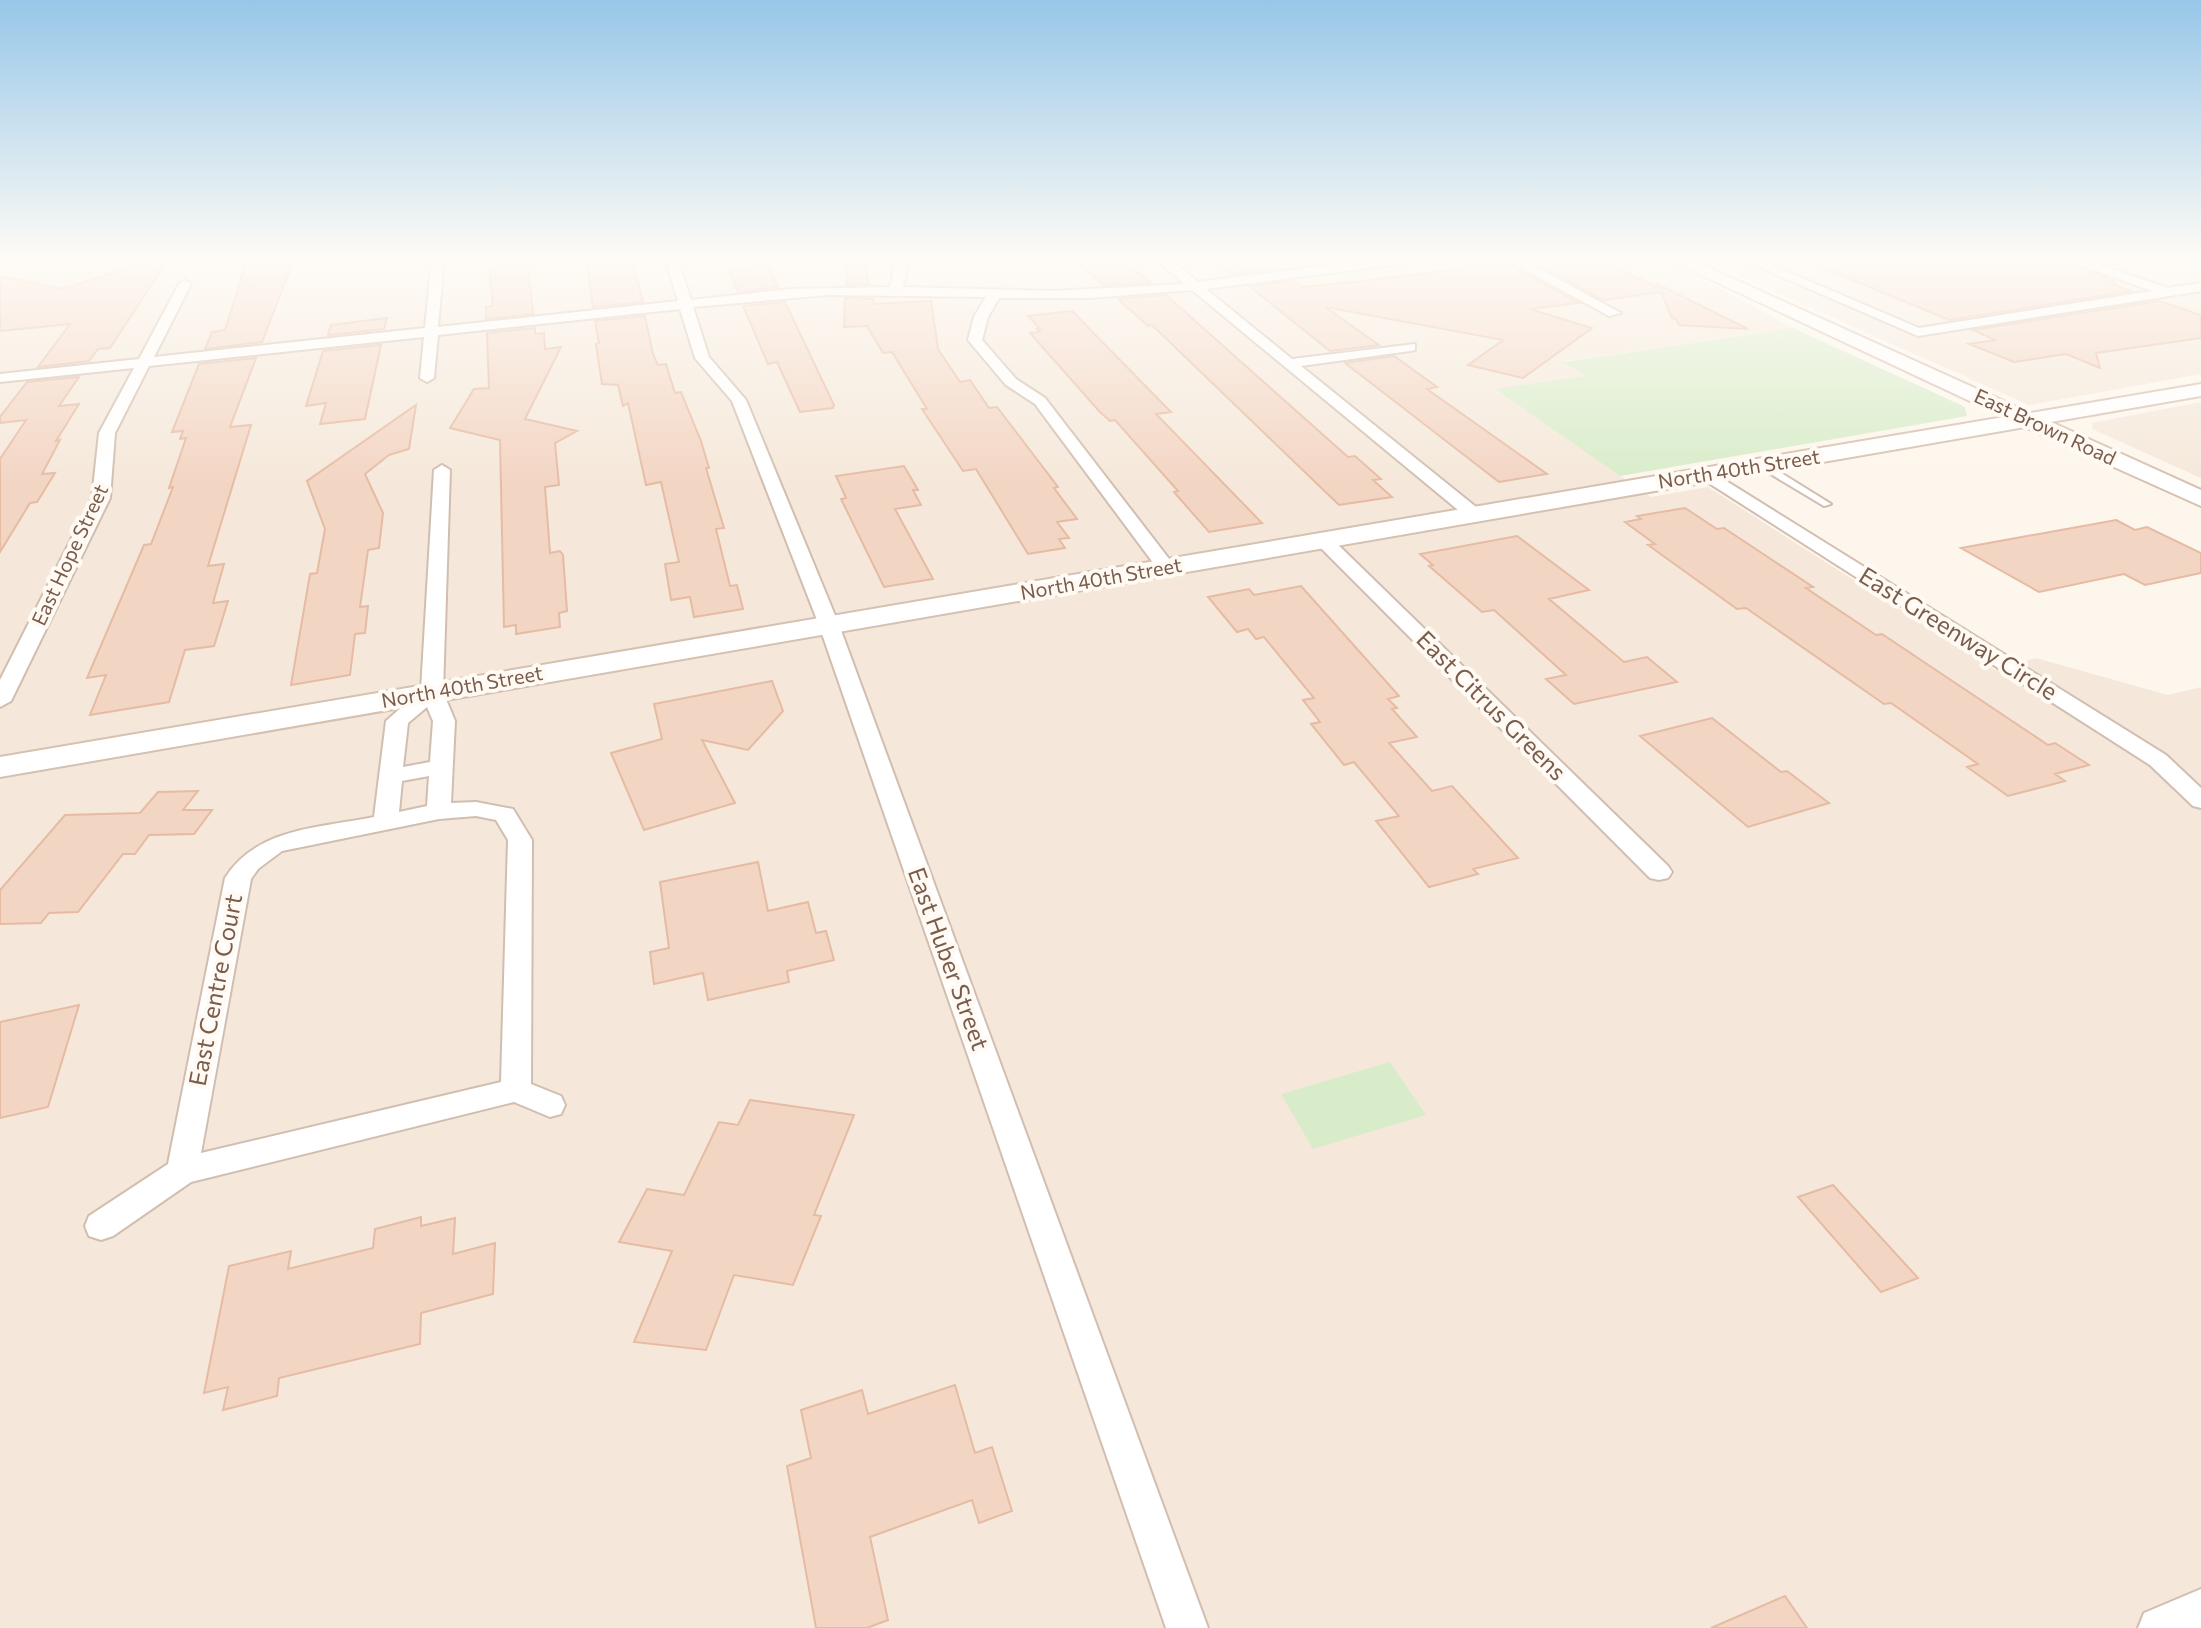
<svg xmlns="http://www.w3.org/2000/svg" width="2201" height="1628" font-family="Commissioner,sans-serif">
  <style>
    .residential { fill: #f5e8da }
    .green { fill: #d8ecc9 }
    .building { fill: #f3d5c3; stroke: #e6bba3; stroke-width: 2 }
    .lines { fill: none; stroke-linecap: round; stroke-linejoin: round }
    .lane-casing { stroke: #d1beb0; stroke-width: 4 }
    .street-casing { stroke: #d1beb0; stroke-width: 4 }
    .secondary-casing { stroke: #d6c0b0; stroke-width: 4 }
    .lane { fill: #fff; fill-rule: evenodd }
    .street { fill: #fff; fill-rule: evenodd }
    .secondary { fill: #fff; fill-rule: evenodd }
    .labels { text-anchor: middle; stroke-width: 8; stroke-linejoin: round; paint-order: stroke }
    .far-street-label { font-size: 20px; fill: #7a5c4d; stroke: #fffaf3 }
    .street-label { font-size: 24px; fill: #7a5c4d; stroke: #fffaf3 }
  </style>
  <rect width="100%" height="100%" fill="#fdf6ec"/>
  <!-- residential -->
  <path class="residential" d="M0 257H1662L1793 328 1565 361 1587 376 1496 390 1651 497 1708 487 1995 670 2036 658 2168 695 2201 687V1628H0Z
    M1697 257H2201V374L2029 405Z
    M2201 402V478L2101 433 2093 429 2092 423Z"/>
  <!-- green -->
  <path class="green" d="M1793 328 1965 407 1967 416 1620 476 1495 389 1586 376 1563 362Z
    M1390 1062 1426 1115 1313 1149 1281 1094Z"/>
  <!-- building -->
  <path class="building" d="M248 257H295L262 342 205 349 212 332 225 330Z
    M527 257 533 314 486 319V307L493 306 488 259Z
    M586 257H631L643 302 593 307Z
    M847 257H862L869 284 846 285Z
    M1109 257 1120 266 1129 265 1151 283 1103 285 1076 261Z
    M1211 257H1259L1276 269 1233 274Z
    M1554 257H1594L1659 288 1657 284 1748 329 1679 325 1676 319 1672 318 1661 292 1603 300 1529 260Z
    M1797 257H2055L2114 281 2115 285 2132 291 1949 320Z
    M1506 263 1579 303 1530 309 1592 328 1523 378 1468 365 1503 340 1325 307 1379 345 1330 351 1249 286 1293 281 1302 287 1363 281Z
    M138 265 162 269 110 348 98 349 89 361 38 367 70 324 0 331V276L62 289Z
    M768 266 778 287 738 292 729 270Z
    M1166 295 1348 457 1355 456 1381 479 1373 480 1392 497 1339 505 1152 325 1148 326 1118 299Z
    M845 298 873 299 875 304 931 301 938 349 960 382 970 380 989 408 997 407 1058 487 1054 488 1077 519 1057 522 1069 538 1059 539 1065 548 1028 554 976 469 963 471 922 409H927L892 352 883 353 867 326 844 327Z
    M2159 301 2201 315V338L2096 353 2100 368 2066 354 2014 362 1969 344 1995 340 1973 330Z
    M785 302 834 405 833 408 800 412 777 362 768 364 743 306Z
    M1072 311 1171 412 1156 414 1262 523 1209 532 1174 492 1178 491 1115 420 1110 421 1099 411 1030 333 1040 332 1037 329H1040L1028 316Z
    M645 316 653 354 658 365 666 364 675 393 681 392 701 441 709 468H706L724 528 716 529 730 586 737 585 743 609 694 617 690 597 671 600 665 564 679 562 661 482 646 485 628 403 623 406 618 385 602 384 596 344 599 343 595 321Z
    M387 318 384 329 328 335 331 325Z
    M535 328V334L544 333 545 349 561 347 525 419 577 431 555 443 559 485 545 487 550 553 560 551 563 555 567 611 559 613 560 627 516 634V625L504 627 500 440 450 428 474 389 489 388 487 333Z
    M381 345 365 419 320 424 326 403 306 406 323 351Z
    M1394 356 1437 387 1427 389 1547 474 1499 482 1345 363Z
    M256 358 230 427 251 425 208 566 224 564 213 603 228 601 214 646 185 650 169 702 90 715 106 675 87 678 144 545 151 544 173 487 169 488 186 438 180 439 183 431 172 432 199 364Z
    M79 377 59 406 79 404 56 441 60 440 42 474 55 473 37 502 30 503 0 552V459L26 420 0 423V417L27 382Z
    M416 405 409 449 389 455 365 474 383 513 379 548 368 550 360 607 368 606 365 633 355 634 350 675 291 685 310 574 317 573 325 529 307 481Z
    M904 466 918 490H913L921 505 895 509 933 579 884 587 841 499 846 498 836 476Z
    M1685 508 1717 529 1724 528 1813 587 1806 588 1876 635 1882 634 2048 745 2055 743 2089 765 2055 774 2065 781 2008 796 1967 767 1978 764 1891 703 1884 704 1746 608 1737 609 1648 545 1655 544 1625 522 1641 519 1637 516Z
    M2116 520 2135 530 2147 527 2201 553V573L2145 585 2124 574 2039 592 1961 548Z
    M1517 536 1589 590 1549 599 1624 662 1647 657 1677 682 1574 704 1546 679 1566 675 1494 610 1482 612 1429 566 1433 565 1420 554Z
    M1301 586 1399 696 1388 699 1397 708 1392 709 1417 737 1389 743 1432 791 1452 786 1518 858 1473 869 1478 874 1429 887 1376 821 1399 816 1354 762 1344 765 1311 724 1320 722 1303 700 1314 698 1264 637 1256 639 1248 629 1237 632 1208 597 1249 589 1254 595Z
    M772 681 783 711 748 750 702 740 735 803 644 830 611 753 662 739 654 704Z
    M1712 718 1781 772 1787 771 1829 803 1748 827 1640 736Z
    M198 791 183 810H212L194 834 149 835 135 854H123L78 912 49 913 41 923 0 924V890L65 815 140 813 158 792Z
    M758 862 768 911 808 902 816 933 826 931 834 960 787 971 789 982 708 1000 703 973 654 984 650 952 669 948 660 882Z
    M79 1005 48 1107 0 1118V1022Z
    M750 1100 854 1115 814 1215 821 1216 793 1285 734 1275 706 1350 634 1342 672 1251 619 1242 647 1189 684 1195 719 1122 738 1125Z
    M1833 1185 1918 1278 1881 1292 1798 1197Z
    M421 1217V1226L455 1218 453 1254 495 1243 493 1294 421 1313 420 1344 279 1378 277 1396 223 1410 228 1387 204 1393 229 1266 291 1251 288 1269 373 1248 375 1229Z
    M955 1385 975 1453 992 1447 1012 1511 979 1523 972 1500 870 1537 888 1620 867 1628H816L787 1466 811 1458 801 1410 862 1390 868 1414Z
    M1785 1596 1807 1628H1711Z"/>
  <g class="lines">
    <!-- lane casing -->
    <g class="lane-casing">
      <path id="lane" d="M1759 463H1765L1831 504 1824 506 1759 467Z"/>
    </g>
    <!-- street casing -->
    <g class="street-casing">
      <path id="street" d="M432 257H444L438 327 678 301 665 257H677L691 300 791 289 890 287 897 257H909L903 287 1053 291 1184 284 1153 257H1167L1198 282 1394 257H1429L1423 261 1206 289 1292 359 1415 344V350L1410 351 1301 366 1481 511 1484 515 1481 519H1469L1192 290 1090 298H999L988 317 982 340 1016 379 1045 398 1176 568 1167 574 1160 572 1035 404 1006 385 968 340 974 317 986 297 828 295 693 307 709 357 746 400 839 625 1208 1628H1166L819 625 732 401 695 358 680 309 438 335 434 378 427 382 420 378 424 337 149 366 115 433 110 498 11 701 0 707V680L92 498 99 433 134 368 0 382V374L139 359 179 284 185 280 191 284 154 357 425 328Z
        M1502 257H1517L1621 313 1609 316Z
        M1736 257H1753L1919 328 2152 291 2058 257H2076L2168 288 2201 283V291L1918 336Z
        M442 465 450 470 443 692 455 721 451 803 476 802 513 809 532 840 531 1084 561 1096 565 1105 561 1114 550 1117 514 1102 191 1182 113 1236 101 1240 89 1236 85 1226 89 1216 168 1164 225 878C257 827 321 828 374 817L386 721 421 690 434 470ZM427 707 433 721 430 762 403 767 408 723ZM429 776 427 806 399 812 402 781ZM476 816 496 820 508 840 501 1082 201 1153 251 879 258 869 282 851 439 819Z
        M1707 469 2166 755 2201 788V808L2193 806 2150 765 1701 478 1699 474 1701 470Z
        M1324 536 1330 537 1668 866 1672 872 1668 878 1659 880 1650 878 1318 545 1315 541 1318 537Z
        M2201 1589V1628H2138L2144 1613Z"/>
    </g>
    <!-- secondary casing -->
    <g class="secondary-casing">
      <path id="secondary" d="M1663 257H1685L2030 413 2201 384V396L2051 422 2201 490V506L2025 427 0 777V757L2004 417Z"/>
    </g>
    <!-- lane -->
    <use href="#lane" class="lane"/>
    <!-- street -->
    <use href="#street" class="street"/>
    <!-- secondary -->
    <use href="#secondary" class="secondary"/>
  </g>
  <!-- sky -->
  <linearGradient id="sky" x2="0" y2="1"><stop stop-color="#97c7e8"/><stop offset="0.53" stop-color="#fefbf6"/><stop offset="1" stop-color="#fefbf6" stop-opacity="0"/></linearGradient>
  <rect width="2201" height="485" fill="url(#sky)"/>
  <g class="labels">
    <!-- far-street labels -->
    <g class="far-street-label">
      <text transform="translate(2045 427) rotate(25)" y="7">East Brown Road</text>
      <text transform="translate(1739 469) rotate(-9)" y="7">North 40th Street</text>
      <text transform="translate(70 555) rotate(-65)" y="7">East Hope Street</text>
      <text transform="translate(1101 579) rotate(-10)" y="7">North 40th Street</text>
      <text transform="translate(462 687) rotate(-10)" y="7">North 40th Street</text>
    </g>
    <!-- street labels -->
    <g class="street-label">
      <text transform="translate(1958 634) rotate(32)" y="8">East Greenway Circle</text>
      <text transform="translate(1491 706) rotate(45)" y="8">East Citrus Greens</text>
      <text transform="translate(948 959) rotate(70)" y="8">East Huber Street</text>
      <text transform="translate(216 990) rotate(-79)" y="8">East Centre Court</text>
    </g>
  </g>
</svg>
